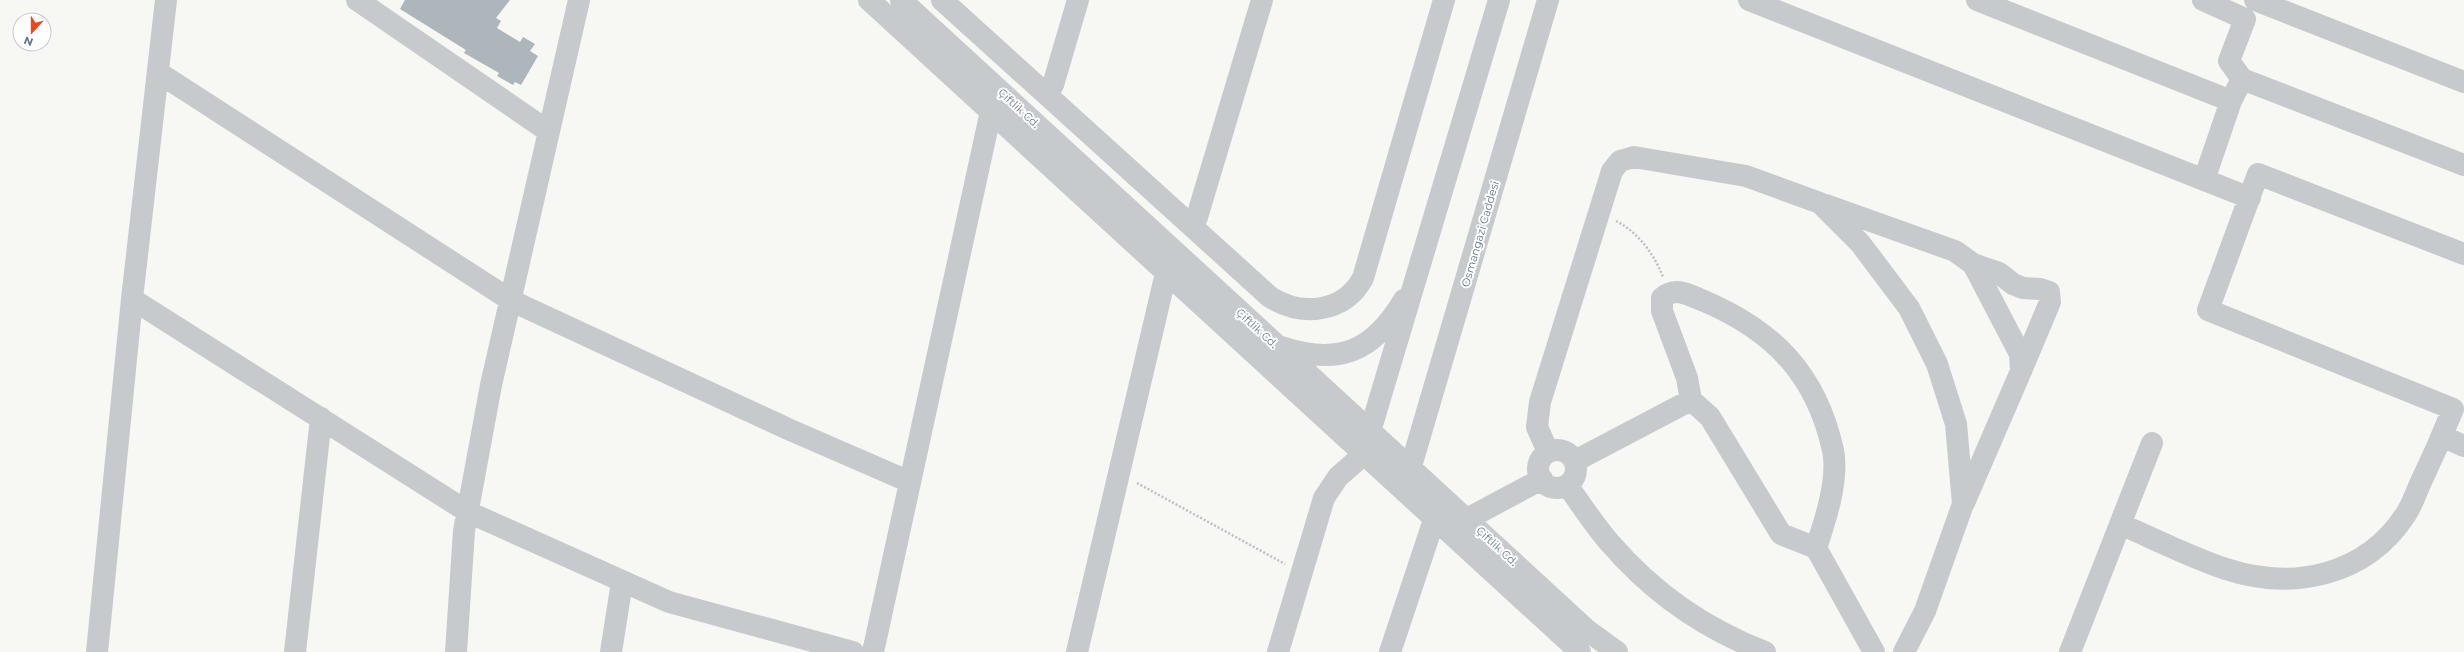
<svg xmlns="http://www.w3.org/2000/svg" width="2464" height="652" font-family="Montserrat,sans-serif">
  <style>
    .building { fill: #adb6bb }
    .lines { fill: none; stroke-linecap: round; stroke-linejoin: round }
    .path { stroke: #bdc0c2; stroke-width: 2.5; stroke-dasharray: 2 2; stroke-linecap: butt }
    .minor { stroke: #c6cacd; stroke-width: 22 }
    .labels { text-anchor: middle; stroke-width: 4; stroke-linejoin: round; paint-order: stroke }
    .street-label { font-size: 11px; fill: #647887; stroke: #fff }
  </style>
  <rect width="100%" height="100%" fill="#f7f7f4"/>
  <!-- building -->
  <path class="building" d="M405 0H510L496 18 501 21 497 28 520 42 523 37 535 44 530 51 538 56 521 85 515 82 513 85 497 76 499 73 464 53 466 50 400 9Z"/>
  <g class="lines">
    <!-- path -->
    <path class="path" d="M1616 221C1638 232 1654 254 1663 277
      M1137 483 1285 564"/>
    <!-- minor -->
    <path class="minor" d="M357 0 548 131
      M869 0 1580 652
      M901 0 1588 631 1617 652
      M942 0 1270 297C1302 317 1344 313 1363 278L1444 0
      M1749 0 2250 198
      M1977 0 2231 101
      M2203 0 2245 19 2229 61 2242 79
      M2255 0 2464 82
      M159 73 512 301 788 429 910 482
      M1047 94 1053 85 1078 0
      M2204 180 2231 101 2242 79 2464 165
      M1826 205 1955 251 1973 264 2020 354 2021 371 1964 503
      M1192 225 1197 217 1262 0
      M1973 264 1999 273 2013 284 2023 288 2040 289 2049 292 2050 302 2021 371
      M132 299 468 512 669 602 853 652
      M1281 347C1339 366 1373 352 1404 300
      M2442 436 2464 446
      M1538 469a19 19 0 1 1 38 0a19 19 0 1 1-38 0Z
      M1548 452 1537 427 1540 402 1612 171 1620 161 1634 157 1746 176 1820 203 1860 243 1909 308 1937 364 1956 424 1963 504 1925 611 1904 652
      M1575 461 1691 400
      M1407 480 1548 0
      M1567 485C1581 504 1594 525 1610 543 1652 592 1705 629 1765 652
      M1467 519 1542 479
      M2120 524C2155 539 2190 557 2226 569 2293 591 2366 576 2406 514 2412 505 2416 493 2420 484 2432 459 2443 434 2453 409L2208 310 2258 174 2464 254
      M1816 548C1825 521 1839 480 1833 450 1816 374 1774 331 1704 301 1689 295 1676 286 1662 298V311L1687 378 1691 400 1710 417 1781 534 1816 548 1874 652
      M97 652 132 299 166 0
      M295 652 321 418
      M456 652 464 531 491 385 579 0
      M611 652 622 582
      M873 652 991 111
      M1077 652 1166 273
      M1278 652 1324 498 1338 477 1363 455 1499 0
      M1390 652 1434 520
      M2070 652 2152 443"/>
  </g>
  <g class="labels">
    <!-- street labels -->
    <g class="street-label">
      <text transform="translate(1019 108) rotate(43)" y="4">Çiftlik Cd.</text>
      <text transform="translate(1480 234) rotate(-74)" y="4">Osmangazi Caddesi</text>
      <text transform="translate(1257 328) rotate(43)" y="4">Çiftlik Cd.</text>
      <text transform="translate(1497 546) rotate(43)" y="4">Çiftlik Cd.</text>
    </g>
  </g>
  <!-- north arrow -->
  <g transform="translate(32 32) rotate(201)"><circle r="19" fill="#ffffff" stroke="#c1c9cf"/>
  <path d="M0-3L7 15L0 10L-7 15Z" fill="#f0461b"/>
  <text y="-6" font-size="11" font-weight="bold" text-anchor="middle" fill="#647887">N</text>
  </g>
</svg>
